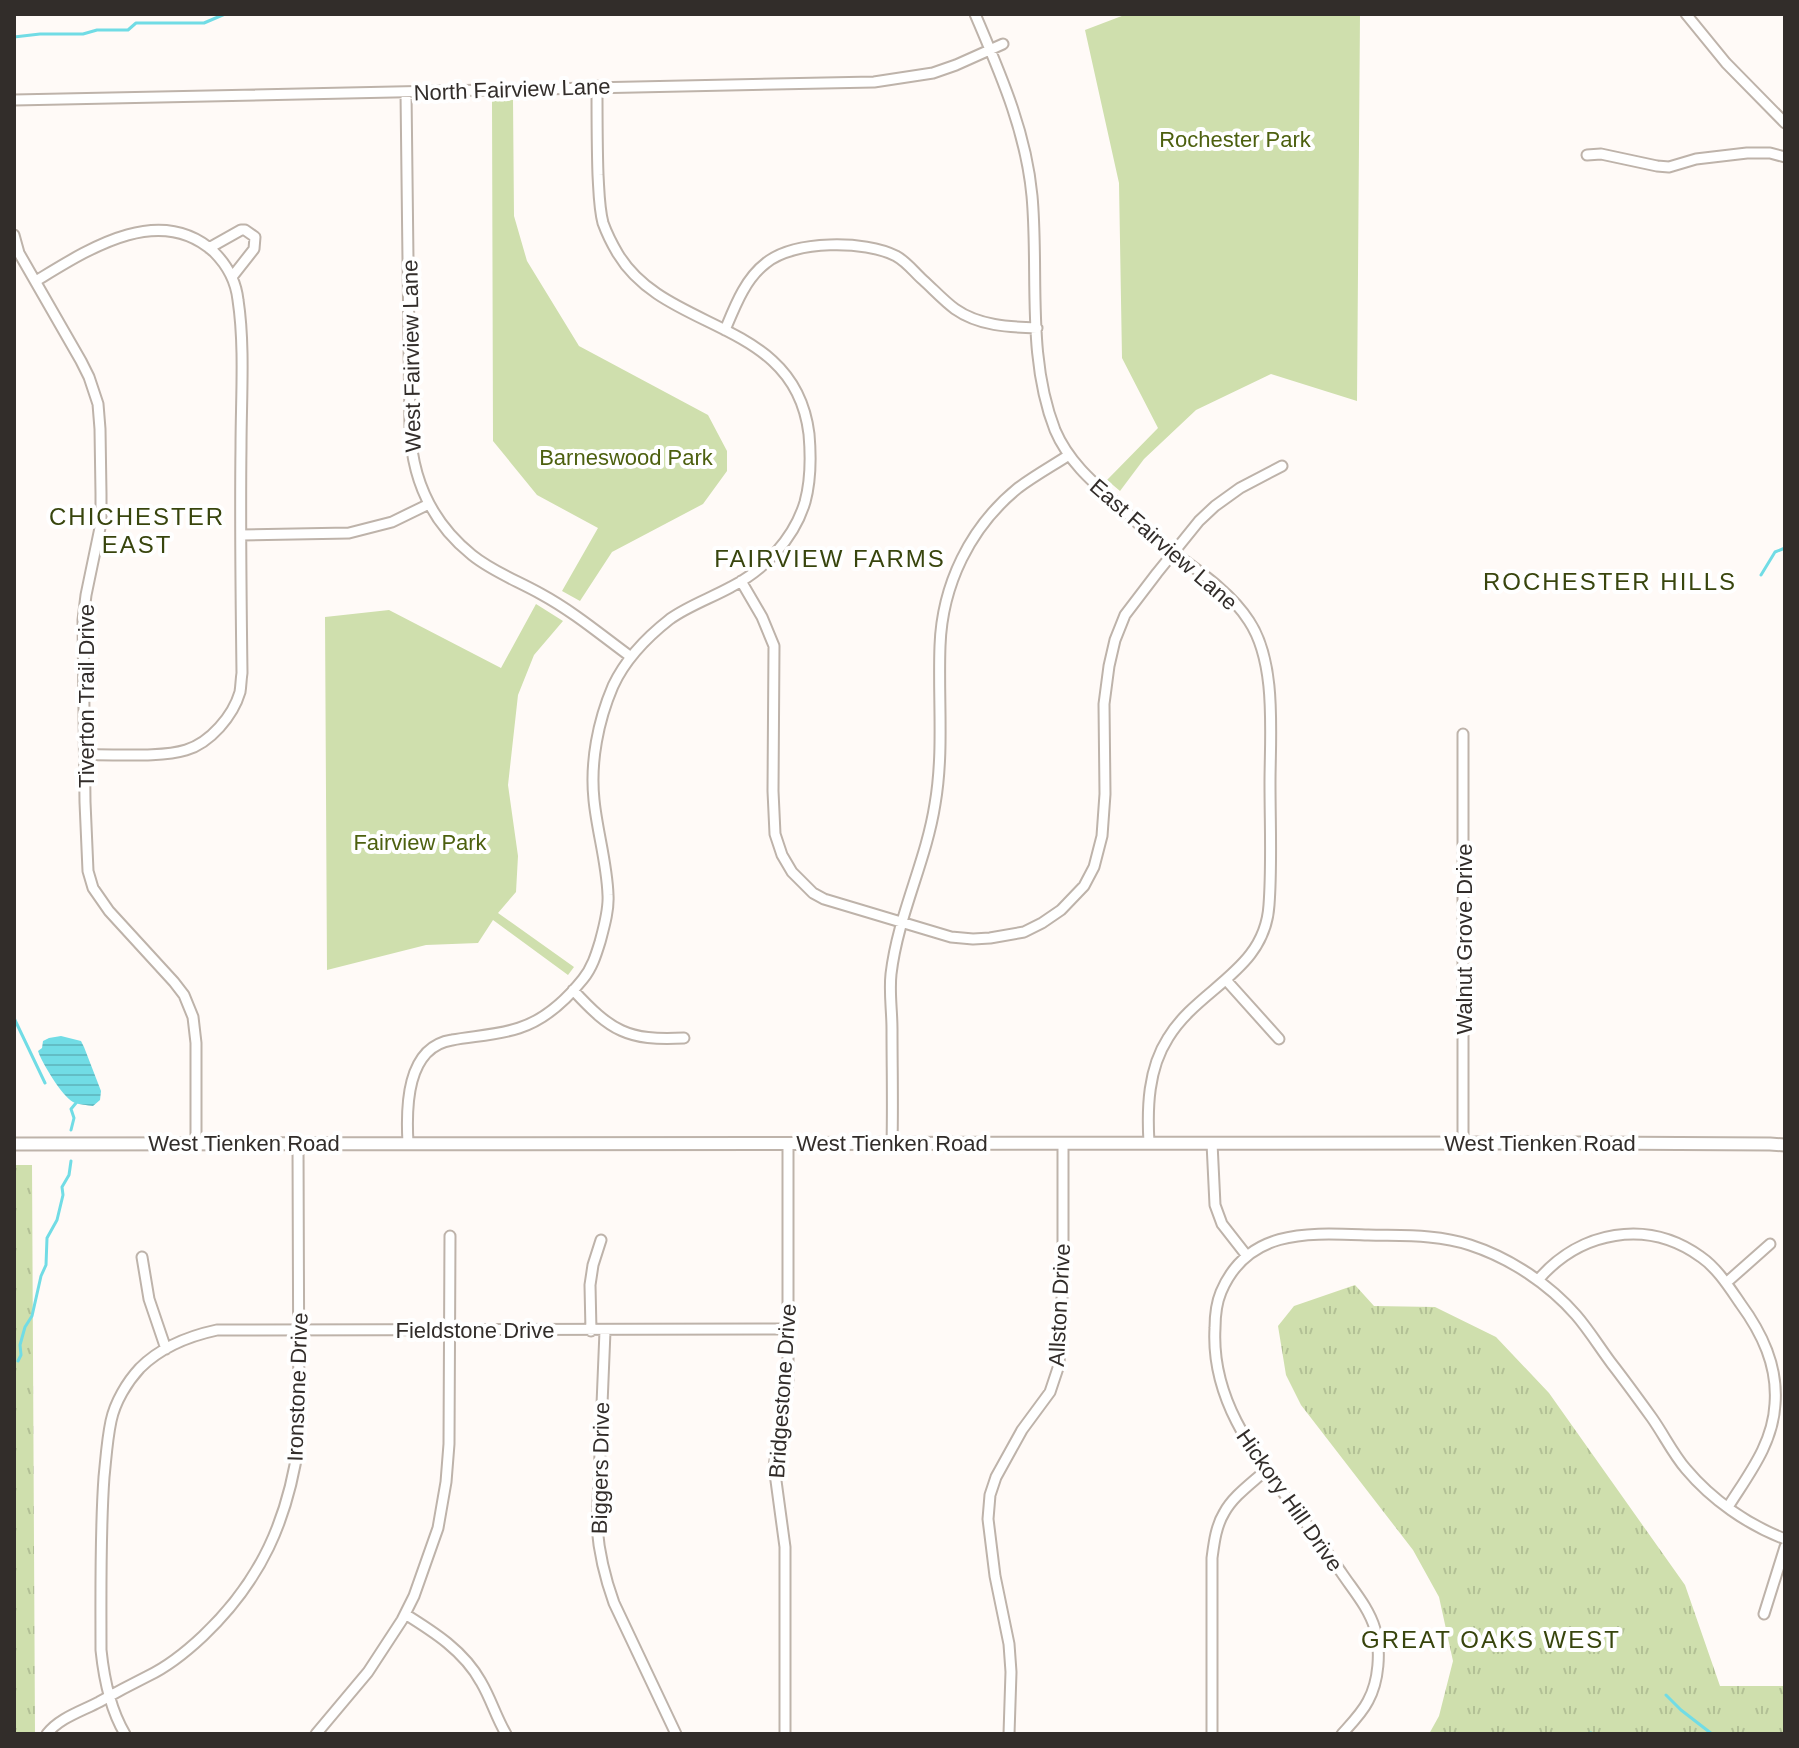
<svg xmlns="http://www.w3.org/2000/svg" width="1799" height="1748" font-family="Helvetica,sans-serif">
  <style>
    .grass { fill: url(#grass-tufts) }
    .park { fill: #cfdfad }
    .water { fill: url(#water-rules) }
    .lines { fill: none; stroke-linecap: round; stroke-linejoin: round }
    .stream { stroke: #71dce5; stroke-width: 3 }
    .minor-casing { stroke: #beb3aa; stroke-width: 13 }
    .tertiary-casing { stroke: #beb3aa; stroke-width: 15 }
    .minor { stroke: #fff; stroke-width: 9 }
    .tertiary { stroke: #fff; stroke-width: 11 }
    .labels { text-anchor: middle; stroke-width: 8; stroke-linejoin: round; paint-order: stroke }
    .street-label { font-size: 22px; fill: #322d2a; stroke: #fff }
    .park-label { font-size: 22px; fill: #4d600f; stroke: #fff }
    .neighbourhood-label { font-size: 24px; letter-spacing: 2px; fill: #38450d; stroke: #fff }
  </style>
  <defs>
    <pattern id="grass-tufts" width="24" height="20" patternUnits="userSpaceOnUse" patternTransform="scale(2)"><rect width="24" height="20" fill="#cfdfad"/><path d="M3 7l-1-3M5 7V3M7 7l1-3M15 17l-1-3M17 17v-4M19 17l1-3" fill="none" stroke="#b2c095"/></pattern>
    <pattern id="water-rules" width="6" height="5" patternUnits="userSpaceOnUse" patternTransform="scale(2)"><rect width="6" height="5" fill="#71dce5"/><path d="M0 2.5h6" fill="none" stroke="#62bdc5"/></pattern>
  </defs>
  <rect width="100%" height="100%" fill="#fffaf7"/>
  <!-- grass -->
  <path class="grass" d="M14 1165H32L35 1734H14Z
    M1355 1285 1374 1306 1435 1307 1496 1337 1549 1393 1685 1585 1720 1686H1785V1734H1429L1439 1716 1453 1661 1439 1597 1413 1550 1301 1405 1286 1375 1278 1326 1294 1306Z"/>
  <!-- park -->
  <path class="park" d="M1127 14H1360L1357 401 1271 374 1196 410 1144 459 1120 491 1107 480 1158 428 1122 358 1119 183 1085 30Z
    M513 100 514 216 527 261 579 346 708 415 727 451V471L703 504 612 552 580 601 562 591 598 528 537 495 493 441 492 101Z
    M536 604 563 621 534 655 518 695 508 785 518 856 516 892 498 913 574 967 568 975 493 920 478 943 426 945 327 970 325 617 389 610 501 668Z"/>
  <!-- water -->
  <path class="water" d="M61 1036 81 1041 84 1047 101 1091 100 1100 93 1106C87 1105 79 1105 73 1102 62 1096 42 1063 38 1051L42 1048 43 1041 49 1038Z"/>
  <g class="lines">
    <!-- stream -->
    <path class="stream" d="M14 37 40 34H83L97 30H128L136 23H204L225 14
      M1761 575 1775 552 1785 548
      M14 1018 45 1083
      M71 1130 74 1118 71 1109 76 1103
      M18 1361 21 1355 20 1345 25 1327 32 1316 41 1276 46 1265 47 1238 57 1220 63 1195 62 1187 69 1175 71 1161
      M1666 1695 1681 1710 1712 1734
      M1588 1734 1591 1733"/>
    <!-- minor casing -->
    <g class="minor-casing">
      <path id="minor" d="M975 14C1000 73 1026 131 1032 196 1039 273 1026 356 1055 430 1069 463 1095 484 1121 507 1133 519 1145 531 1158 541 1189 565 1228 588 1249 621 1277 663 1270 734 1270 783 1270 824 1272 865 1269 905 1265 971 1198 988 1168 1038 1148 1069 1147 1108 1149 1143
        M1686 14 1726 63 1785 123
        M406 92 410 428C412 480 431 522 472 555 493 572 518 581 541 594 574 612 601 635 631 657
        M14 100 874 82 933 73 956 65 1003 44
        M1587 155 1601 154 1657 166 1669 167 1696 159 1747 153H1770L1785 157
        M14 235 19 253 81 361 89 377 98 404 100 429 101 494V523L86 595 83 620 85 802 88 871 93 888 109 911 174 982 184 995 193 1017 196 1043V1143
        M209 248 241 230H245L255 237 254 249 232 277
        M36 281C87 250 159 202 214 252 227 265 236 282 238 300 245 346 241 400 241 447 240 522 241 598 242 673 241 679 241 686 240 692 233 716 210 743 186 750 160 758 113 754 85 755
        M725 330C735 306 745 279 766 263 794 240 865 240 896 256 907 262 914 272 923 280 933 289 944 301 955 309 979 326 1009 327 1037 328
        M241 535 349 533 392 522 429 504
        M741 581 762 617 774 646 773 791 775 834 782 855 792 872 813 893 824 899 951 937 973 939 990 938 1024 932 1042 923 1061 910 1084 886 1094 867 1102 836 1105 794 1104 704 1109 666 1115 640 1125 615 1157 573 1199 521 1215 506 1240 488 1282 466
        M1463 734V1143
        M1226 980 1279 1039
        M573 990C611 1031 627 1041 684 1038
        M408 1143C406 1108 406 1047 452 1040 474 1036 498 1035 519 1028 544 1020 567 999 583 979 592 968 596 955 600 942 604 927 609 910 608 895 607 863 597 831 594 800 590 762 598 721 613 686 625 660 647 637 670 619 688 606 711 598 731 587 764 570 794 539 805 502 811 480 811 457 809 434 795 318 666 334 618 254 612 244 607 234 603 223 599 208 599 191 598 175 597 146 597 116 597 86
        M1212 1143 1215 1205 1222 1224 1247 1256
        M892 1144C893 1105 892 1067 892 1029 892 1011 889 992 891 974 898 915 926 862 935 804 944 752 938 699 940 646 942 585 970 527 1018 488 1034 476 1052 466 1069 455
        M142 1257 149 1299 166 1349
        M1538 1280C1580 1231 1647 1218 1701 1257 1717 1268 1729 1287 1740 1303 1762 1333 1778 1366 1775 1404 1773 1444 1748 1475 1728 1507
        M1726 1283 1770 1244
        M591 1331 590 1285 593 1265 601 1240
        M605 1331 597 1527C599 1553 605 1578 614 1603L676 1734
        M405 1614C434 1632 464 1651 481 1682 491 1699 496 1717 506 1734
        M1764 1614 1785 1547
        M47 1734C59 1718 82 1711 99 1702 115 1693 132 1684 148 1676 169 1666 186 1652 203 1636 261 1581 288 1520 299 1441L298 1143
        M125 1734C110 1709 104 1679 101 1650 101 1592 100 1534 104 1477 106 1458 107 1440 111 1421 115 1402 127 1382 140 1368 161 1347 189 1336 217 1330L789 1329
        M316 1734 368 1672 402 1620 414 1596 438 1528 446 1482 449 1444 450 1236
        M785 1734V1547L774 1466 788 1380V1143
        M1009 1734 1011 1672 1009 1644 995 1576 988 1519 990 1495 996 1477 1022 1430 1050 1392 1059 1365 1063 1276V1143
        M1212 1734V1558C1214 1543 1216 1526 1224 1513 1233 1496 1252 1483 1266 1470
        M1342 1734C1351 1724 1362 1713 1368 1701 1379 1681 1381 1651 1375 1629 1369 1608 1353 1590 1341 1572 1324 1548 1308 1525 1291 1503 1251 1450 1211 1397 1215 1328 1215 1315 1216 1304 1221 1292 1248 1228 1309 1233 1368 1235 1402 1236 1437 1234 1470 1245 1510 1258 1549 1284 1576 1315 1589 1330 1600 1348 1612 1364 1626 1382 1639 1400 1652 1418 1664 1435 1673 1454 1686 1469 1712 1500 1748 1525 1785 1539"/>
    </g>
    <!-- tertiary casing -->
    <g class="tertiary-casing">
      <path id="tertiary" d="M14 1144 1588 1143 1770 1144 1785 1145"/>
    </g>
    <!-- minor -->
    <use href="#minor" class="minor"/>
    <!-- tertiary -->
    <use href="#tertiary" class="tertiary"/>
  </g>
  <g class="labels">
    <!-- street labels -->
    <g class="street-label">
      <text transform="translate(512 89) rotate(-2)" y="8">North Fairview Lane</text>
      <text transform="translate(411 356) rotate(-91)" y="8">West Fairview Lane</text>
      <text transform="translate(1164 544) rotate(41)" y="8">East Fairview Lane</text>
      <text transform="translate(86 696) rotate(-90)" y="8">Tiverton Trail Drive</text>
      <text transform="translate(1464 939) rotate(-90)" y="8">Walnut Grove Drive</text>
      <text x="244" y="1151">West Tienken Road</text>
      <text x="892" y="1151">West Tienken Road</text>
      <text x="1540" y="1151">West Tienken Road</text>
      <text transform="translate(1059 1305) rotate(-87)" y="8">Allston Drive</text>
      <text x="475" y="1338">Fieldstone Drive</text>
      <text transform="translate(297 1387) rotate(-88)" y="8">Ironstone Drive</text>
      <text transform="translate(782 1391) rotate(-86)" y="8">Bridgestone Drive</text>
      <text transform="translate(600 1468) rotate(-89)" y="8">Biggers Drive</text>
      <text transform="translate(1290 1500) rotate(55)" y="8">Hickory Hill Drive</text>
    </g>
    <!-- park labels -->
    <g class="park-label">
      <text x="1235" y="147">Rochester Park</text>
      <text x="626" y="465">Barneswood Park</text>
      <text x="420" y="850">Fairview Park</text>
    </g>
    <!-- neighbourhood labels -->
    <g class="neighbourhood-label">
      <text x="137" y="525">CHICHESTER<tspan x="137" dy="28">EAST</tspan></text>
      <text x="830" y="567">FAIRVIEW FARMS</text>
      <text x="1610" y="590">ROCHESTER HILLS</text>
      <text x="1491" y="1648">GREAT OAKS WEST</text>
    </g>
  </g>
  <!-- border -->
  <rect width="1799" height="1748" fill="none" stroke="#322d2a" stroke-width="32"/>
</svg>
